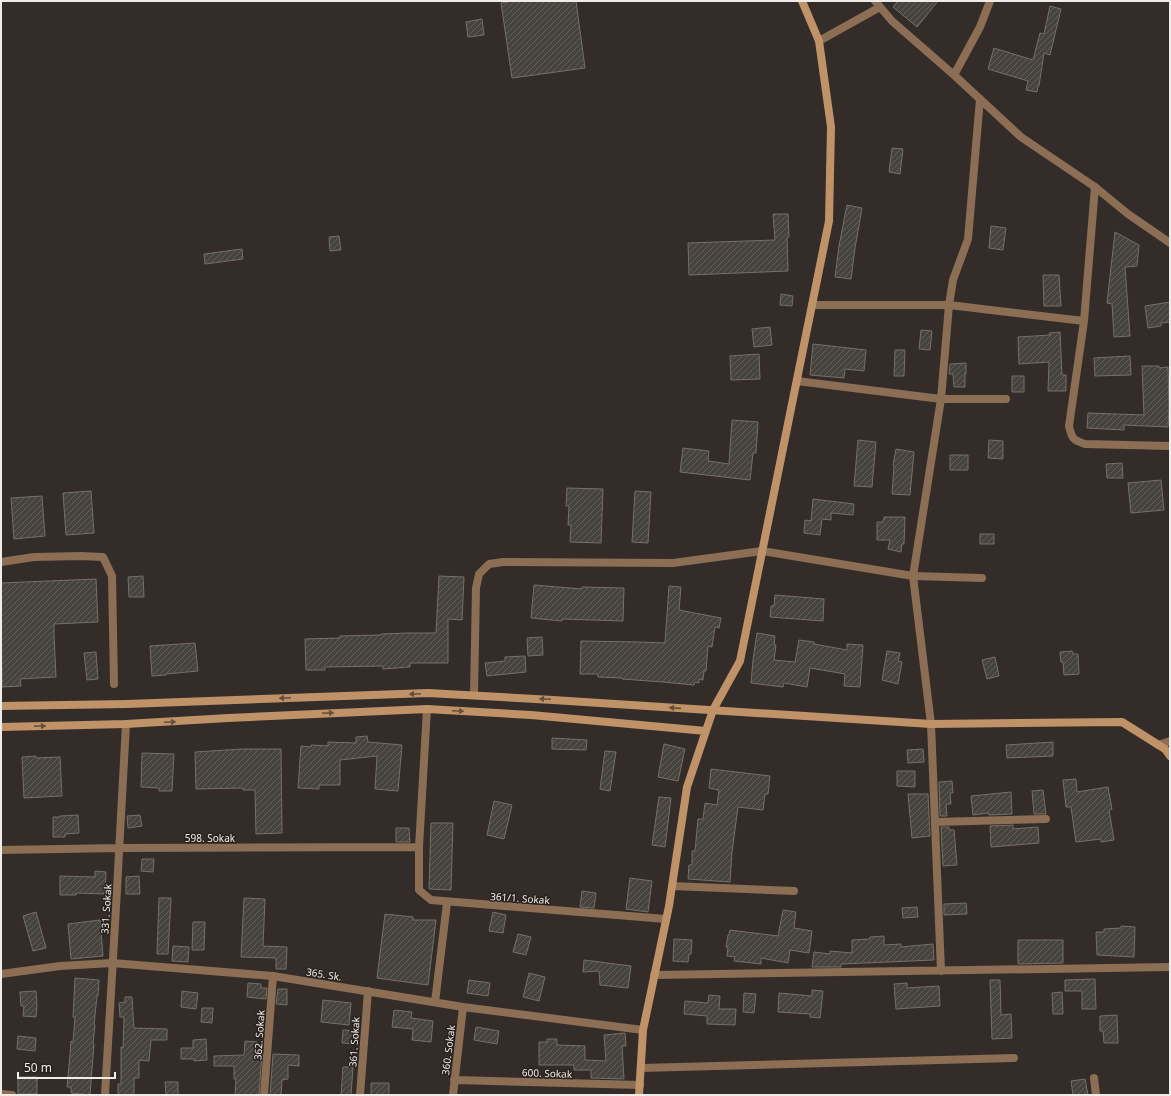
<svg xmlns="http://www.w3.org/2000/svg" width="1171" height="1096" font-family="'Noto Sans',sans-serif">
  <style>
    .building { fill: url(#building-hatch); stroke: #757069 }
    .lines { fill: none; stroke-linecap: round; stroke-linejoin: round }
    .street { stroke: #8b6e54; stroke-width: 8 }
    .secondary { stroke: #c09268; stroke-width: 8 }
    .oneway { fill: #654f3c }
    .labels { text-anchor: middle; stroke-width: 3; stroke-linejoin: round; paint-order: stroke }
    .street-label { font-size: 10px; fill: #f0ece9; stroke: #29221f }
  </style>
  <defs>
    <pattern id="building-hatch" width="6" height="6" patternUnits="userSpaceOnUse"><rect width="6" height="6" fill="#46423c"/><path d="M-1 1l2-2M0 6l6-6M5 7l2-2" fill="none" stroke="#615d58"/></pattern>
  </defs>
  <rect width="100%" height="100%" fill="#332c28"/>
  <!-- building -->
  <path class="building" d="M513 1H576L585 68 512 78 501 3Z
    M898 1H938L917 27 893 7Z
    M1050 6 1061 9 1050 55 1044 53 1039 86H1038L1037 92 1026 90 1028 81 988 69 994 48 1033 60 1040 33 1044 34Z
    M482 19 484 35 468 37 466 22Z
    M892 148 903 149 900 174 889 172Z
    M847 205 862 208 855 248 851 279 835 277 839 246Z
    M773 214H788L789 237H787L788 271 689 275 688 243 775 240Z
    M991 226 1006 228 1003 250 989 248Z
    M1115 232 1139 245 1137 266 1125 267 1130 336 1114 337 1112 304 1107 303Z
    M339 236 341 250 330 251 329 237Z
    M242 249 243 259 205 264 204 254Z
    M1043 275H1059L1061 306H1044Z
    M781 294 793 296 792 306 780 305Z
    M1170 302V322L1161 323V326L1148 328 1145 306Z
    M770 327 772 345 754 347 752 329Z
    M921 330 932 331 930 350 919 349Z
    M1060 332 1062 375H1066V391H1048L1049 362 1019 364 1018 337 1050 335 1049 333Z
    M813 344 866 350 864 371 845 369 844 378 810 375Z
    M895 350H905L904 376H894Z
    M759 354 760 379 731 380 730 356Z
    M1130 356 1131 375 1095 376 1094 358Z
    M966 363V374H965V387H954L953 374H949L950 364Z
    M1142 366H1159V368L1168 367 1169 408 1168 427 1124 425V430L1087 428 1088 413 1144 415Z
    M1012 376H1024V392H1012Z
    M732 420 758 422 756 453H753L750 480 680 472 683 448 709 451 708 461 729 464Z
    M858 440 876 442 872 487 854 486Z
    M989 440 1003 441V459L988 458Z
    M896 449 914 452 910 495 892 494 894 466 893 465Z
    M950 455H968V470H950Z
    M1122 463 1123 478H1107L1106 464Z
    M1161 480 1164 510 1131 513 1128 483Z
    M567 488 603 489 601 543 570 542 571 525H568L569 506H566Z
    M91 491 94 533 66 535 63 493Z
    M635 491 651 492 648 543 632 542Z
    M42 496 45 536 14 539 11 498Z
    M813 499 854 504 853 515 831 513V520L822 519 820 535 804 533 805 520 811 521Z
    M884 517H905L904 544H902L901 552 888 549 890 540H877V522H883Z
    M980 534H994V544H980Z
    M143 576 144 597H129L128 577Z
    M439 576 464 577 462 620 448 619V663H410V667L383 669V666L325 667V670H306L305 639 340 638V636L381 635V634L408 633H436Z
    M96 579 98 622 54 624V635L56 677 20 679 21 686 2 687 1 583Z
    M534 585 582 589V587L624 588 623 621 562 619V621L531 618Z
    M669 586 681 587 679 610 721 618 719 628 715 627 712 647 708 646 706 671H704L703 680 699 679V683L695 682 694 685 663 682 622 679V678L598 677V674H580L581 641 639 642 665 643Z
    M775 595 824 599 823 621 770 617 771 606H774Z
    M757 633 775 636 774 645H776L774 660 795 662 799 640 814 642V644L847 650V644L863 645 860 687 844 686 845 674 810 668 807 687 784 683 783 687 751 683 753 660Z
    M542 637 543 655 528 656 527 638Z
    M195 643 198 671 166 674V675L152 676 150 646Z
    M887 651 900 653 898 661 902 662 898 684 882 680Z
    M1072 651 1073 654H1078L1079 674 1064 675 1063 662H1061L1060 652Z
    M96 652 98 679 87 680 84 653Z
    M525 656 526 672 487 676 485 663 505 661V657Z
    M995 657 999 676 987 679 982 660Z
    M367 736 368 742 402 745 398 791 375 789 377 756 340 760V785H319V789L298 788 301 746 311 747V745L328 746V742L356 743V737Z
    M552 738 587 740 586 750 552 749Z
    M1053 742V756L1007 758 1006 745Z
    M664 744 685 749 678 781 658 777Z
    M242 749H281L282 833 256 834 255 790H243V788L196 789 195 752Z
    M923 749 924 762 908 763 907 750Z
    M605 751 616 752 610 791 600 789Z
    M142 753 174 754 172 791H159V788L141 787Z
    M36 756V758L60 757 62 796 24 798 22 757Z
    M711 769 770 776 768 794H765L763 810 738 807 732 852 730 882 688 879 689 865H692V851H695L698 819H703L705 803 717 805 719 790 709 788Z
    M897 771H915V787L897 786Z
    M1076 779 1077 792 1108 787 1112 809 1109 810 1114 840 1101 842V839L1076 842 1071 807H1066L1063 780Z
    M952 781 953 793H950L951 804H946L947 816H940L939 782Z
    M1043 790 1046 814H1034L1032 791Z
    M1011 792 1012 814 989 815V813L973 815 971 796Z
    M908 794H928L930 836 912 838Z
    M659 797 671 798 665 847 652 845Z
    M494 801 512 805 504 839 487 835Z
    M78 815 79 833 65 834V837H53V817H60V816Z
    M140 815 142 826 128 828 127 816Z
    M431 823H453L451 890 429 889Z
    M1013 825V829L1038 827 1039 843 991 847 990 826Z
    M941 827H949V830H954L957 865 943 866Z
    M396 828H409L410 842H396Z
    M142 859H154L153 872 141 871Z
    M95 871 106 872 105 894 76 893V895H60V876L95 877Z
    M139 876 140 894H126V877Z
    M630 878 652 881 648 912 626 909Z
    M582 891 596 893 594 908 580 907Z
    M159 898H171L168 954H157Z
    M244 898 265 899 263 946 287 947 286 969H276V958L241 957Z
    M966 903 967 914 944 915V904Z
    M917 907 918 917 903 918 902 908Z
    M783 910 796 912 794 928 812 931 809 953 790 950 788 963 761 958V964L734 961 735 957 727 956 728 947H726L728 935H729L730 930 778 936Z
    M36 912 46 948 33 951 23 916Z
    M493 912 506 915 503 933 489 931Z
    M385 914 413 917V920H436L428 985 377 978Z
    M100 920 103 956 71 959 68 924Z
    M193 922H205L204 950H192Z
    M1121 926 1135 927 1134 957 1097 955 1096 932H1104V929L1121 928Z
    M518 934 531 937 526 955 513 952Z
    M884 936V945L901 944V947L933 944 934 960 841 964V967H812L814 952 830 954V951L852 953V940L870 939V937Z
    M674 939 692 940 691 954H689L688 962 673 961Z
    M1018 940H1063V963L1018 964Z
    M173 946 189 947 188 962 172 961Z
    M584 960 631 966 628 988 600 985 599 971 583 972Z
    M529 973 545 977 539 1001 523 997Z
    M75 978 99 980 98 996H97L94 1025H95L93 1044H94L90 1095 71 1093V1087H67L70 1055 71 1041 73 1042 75 1017H73Z
    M1095 979 1096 1009H1082V991H1065V980Z
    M469 980 490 983 488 996 467 993Z
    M990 980H1000L1001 1015 1011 1014 1012 1038 992 1039Z
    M248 983 261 984V988H267L266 999 247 997Z
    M907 983V988L939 986 940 1006 896 1009 894 984Z
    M278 989H287V1005L276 1004Z
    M812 990 823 991 820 1018 810 1017V1014L778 1012 779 993 812 996Z
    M36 991 37 1005 36 1017 23 1016 24 1006H21L20 992Z
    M182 991 198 993 196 1009 181 1007Z
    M1062 992 1063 1014H1053L1052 993Z
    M744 993 756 994 754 1013 743 1012Z
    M709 995 720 996 719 1009H736L735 1025 707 1024V1016L684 1014 685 1001 708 1003Z
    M125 997H132L134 1028 167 1029V1040H151L149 1061 139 1060V1078H134V1095H118V1084H121V1047L123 1048 124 1017H120L119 1003 125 1002Z
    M323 1000 351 1003 349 1025 321 1022Z
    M202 1008H213L212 1023 201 1022Z
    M394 1010 412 1012 411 1018 433 1021 431 1042 412 1040 413 1029 392 1027Z
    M1117 1015 1118 1043H1104L1103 1031H1100V1016Z
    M476 1027 499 1031 497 1044 474 1040Z
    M343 1030 356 1031 355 1044 342 1043Z
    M625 1033 626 1046H622L624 1079 591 1078V1070H574V1065H539V1042H547V1039H557V1045L585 1046V1060L606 1061 604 1035Z
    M18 1036 36 1038 35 1051 17 1049Z
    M206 1039 207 1060 194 1061V1059H181V1048H193V1040Z
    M245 1041 257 1042 256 1053H262L259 1095H235L236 1079H234V1066H214V1056L244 1055Z
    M273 1054 299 1055V1066L288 1065V1079L282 1080 281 1095H270Z
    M343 1067H353L351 1095H341Z
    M18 1077H37V1094H18Z
    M1085 1079 1088 1095H1073L1071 1081Z
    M165 1082H178V1095H166Z
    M371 1083H389V1095H371Z"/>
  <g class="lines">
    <!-- street -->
    <path class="street" d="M875 1 892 21 954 75 1021 137 1095 187 1128 214 1170 243
      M819 41 880 7
      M954 75 980 27 990 1
      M1095 187 1084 321 1069 426C1072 439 1073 440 1085 444L1170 446
      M812 305H949L1084 321
      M797 381 941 399H1006
      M1 562 34 557 81 556 103 557 112 576 114 684
      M474 695 476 588 479 574 489 564 503 562 673 563 762 551 913 576 982 578
      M427 709 419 847V890L431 900 666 919
      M1158 745 1170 741
      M935 822 1046 819
      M1 850 120 848 419 847
      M672 886 794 891
      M941 971 931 724 913 576 941 399 949 305 953 280 968 239 980 99
      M1 974 60 966 112 963 273 976 463 1007 643 1030
      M654 975 1170 967
      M435 1002 447 903
      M641 1068 1014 1058
      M1094 1078 1096 1095
      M454 1080 640 1085
      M1 1094 12 1095
      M105 1095C112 971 120 848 126 724
      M264 1095 273 976
      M360 1095 368 991
      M453 1095 463 1007"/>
    <!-- secondary -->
    <path class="secondary" d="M1 706 127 704 428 693 553 700 931 724 1122 722 1165 749 1170 756
      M1 727 126 724 228 718 427 709 531 715 706 731
      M639 1095 643 1030 669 906 687 787 713 710 740 661 829 221 831 127 819 41 802 1"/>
  </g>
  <!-- one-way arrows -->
  <defs><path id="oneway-solid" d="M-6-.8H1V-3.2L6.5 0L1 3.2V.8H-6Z"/></defs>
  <g class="oneway">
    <use href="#oneway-solid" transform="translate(415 694) rotate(178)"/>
    <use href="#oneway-solid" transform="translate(285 698) rotate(178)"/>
    <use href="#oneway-solid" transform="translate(545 699) rotate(-177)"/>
    <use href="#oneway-solid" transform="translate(675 708) rotate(-176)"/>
    <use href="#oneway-solid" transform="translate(458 711) rotate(3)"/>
    <use href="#oneway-solid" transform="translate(328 713) rotate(-3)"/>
    <use href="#oneway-solid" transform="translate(170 722) rotate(-3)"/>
    <use href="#oneway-solid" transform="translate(40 726) rotate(-1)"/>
  </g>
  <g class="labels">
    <!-- street labels -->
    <g class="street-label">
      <text x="210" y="842">598. Sokak</text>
      <text transform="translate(520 898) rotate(4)" y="4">361/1. Sokak</text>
      <text transform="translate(106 909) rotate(-86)" y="4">331. Sokak</text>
      <text transform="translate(324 974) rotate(9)" y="4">365. Sk.</text>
      <text transform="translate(259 1035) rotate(-86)" y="4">362. Sokak</text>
      <text transform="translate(354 1042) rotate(-86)" y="4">361. Sokak</text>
      <text transform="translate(448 1050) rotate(-83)" y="4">360. Sokak</text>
      <text transform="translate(547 1073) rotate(2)" y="4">600. Sokak</text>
    </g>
  </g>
  <!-- border -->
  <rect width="1171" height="1096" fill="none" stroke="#f0ece9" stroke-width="4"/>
  <!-- scale -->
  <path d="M18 1072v6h97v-6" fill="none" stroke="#f0ece9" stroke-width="2"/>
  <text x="24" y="1072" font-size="12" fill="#f0ece9" stroke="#29221f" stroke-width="3" paint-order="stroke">50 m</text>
</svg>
